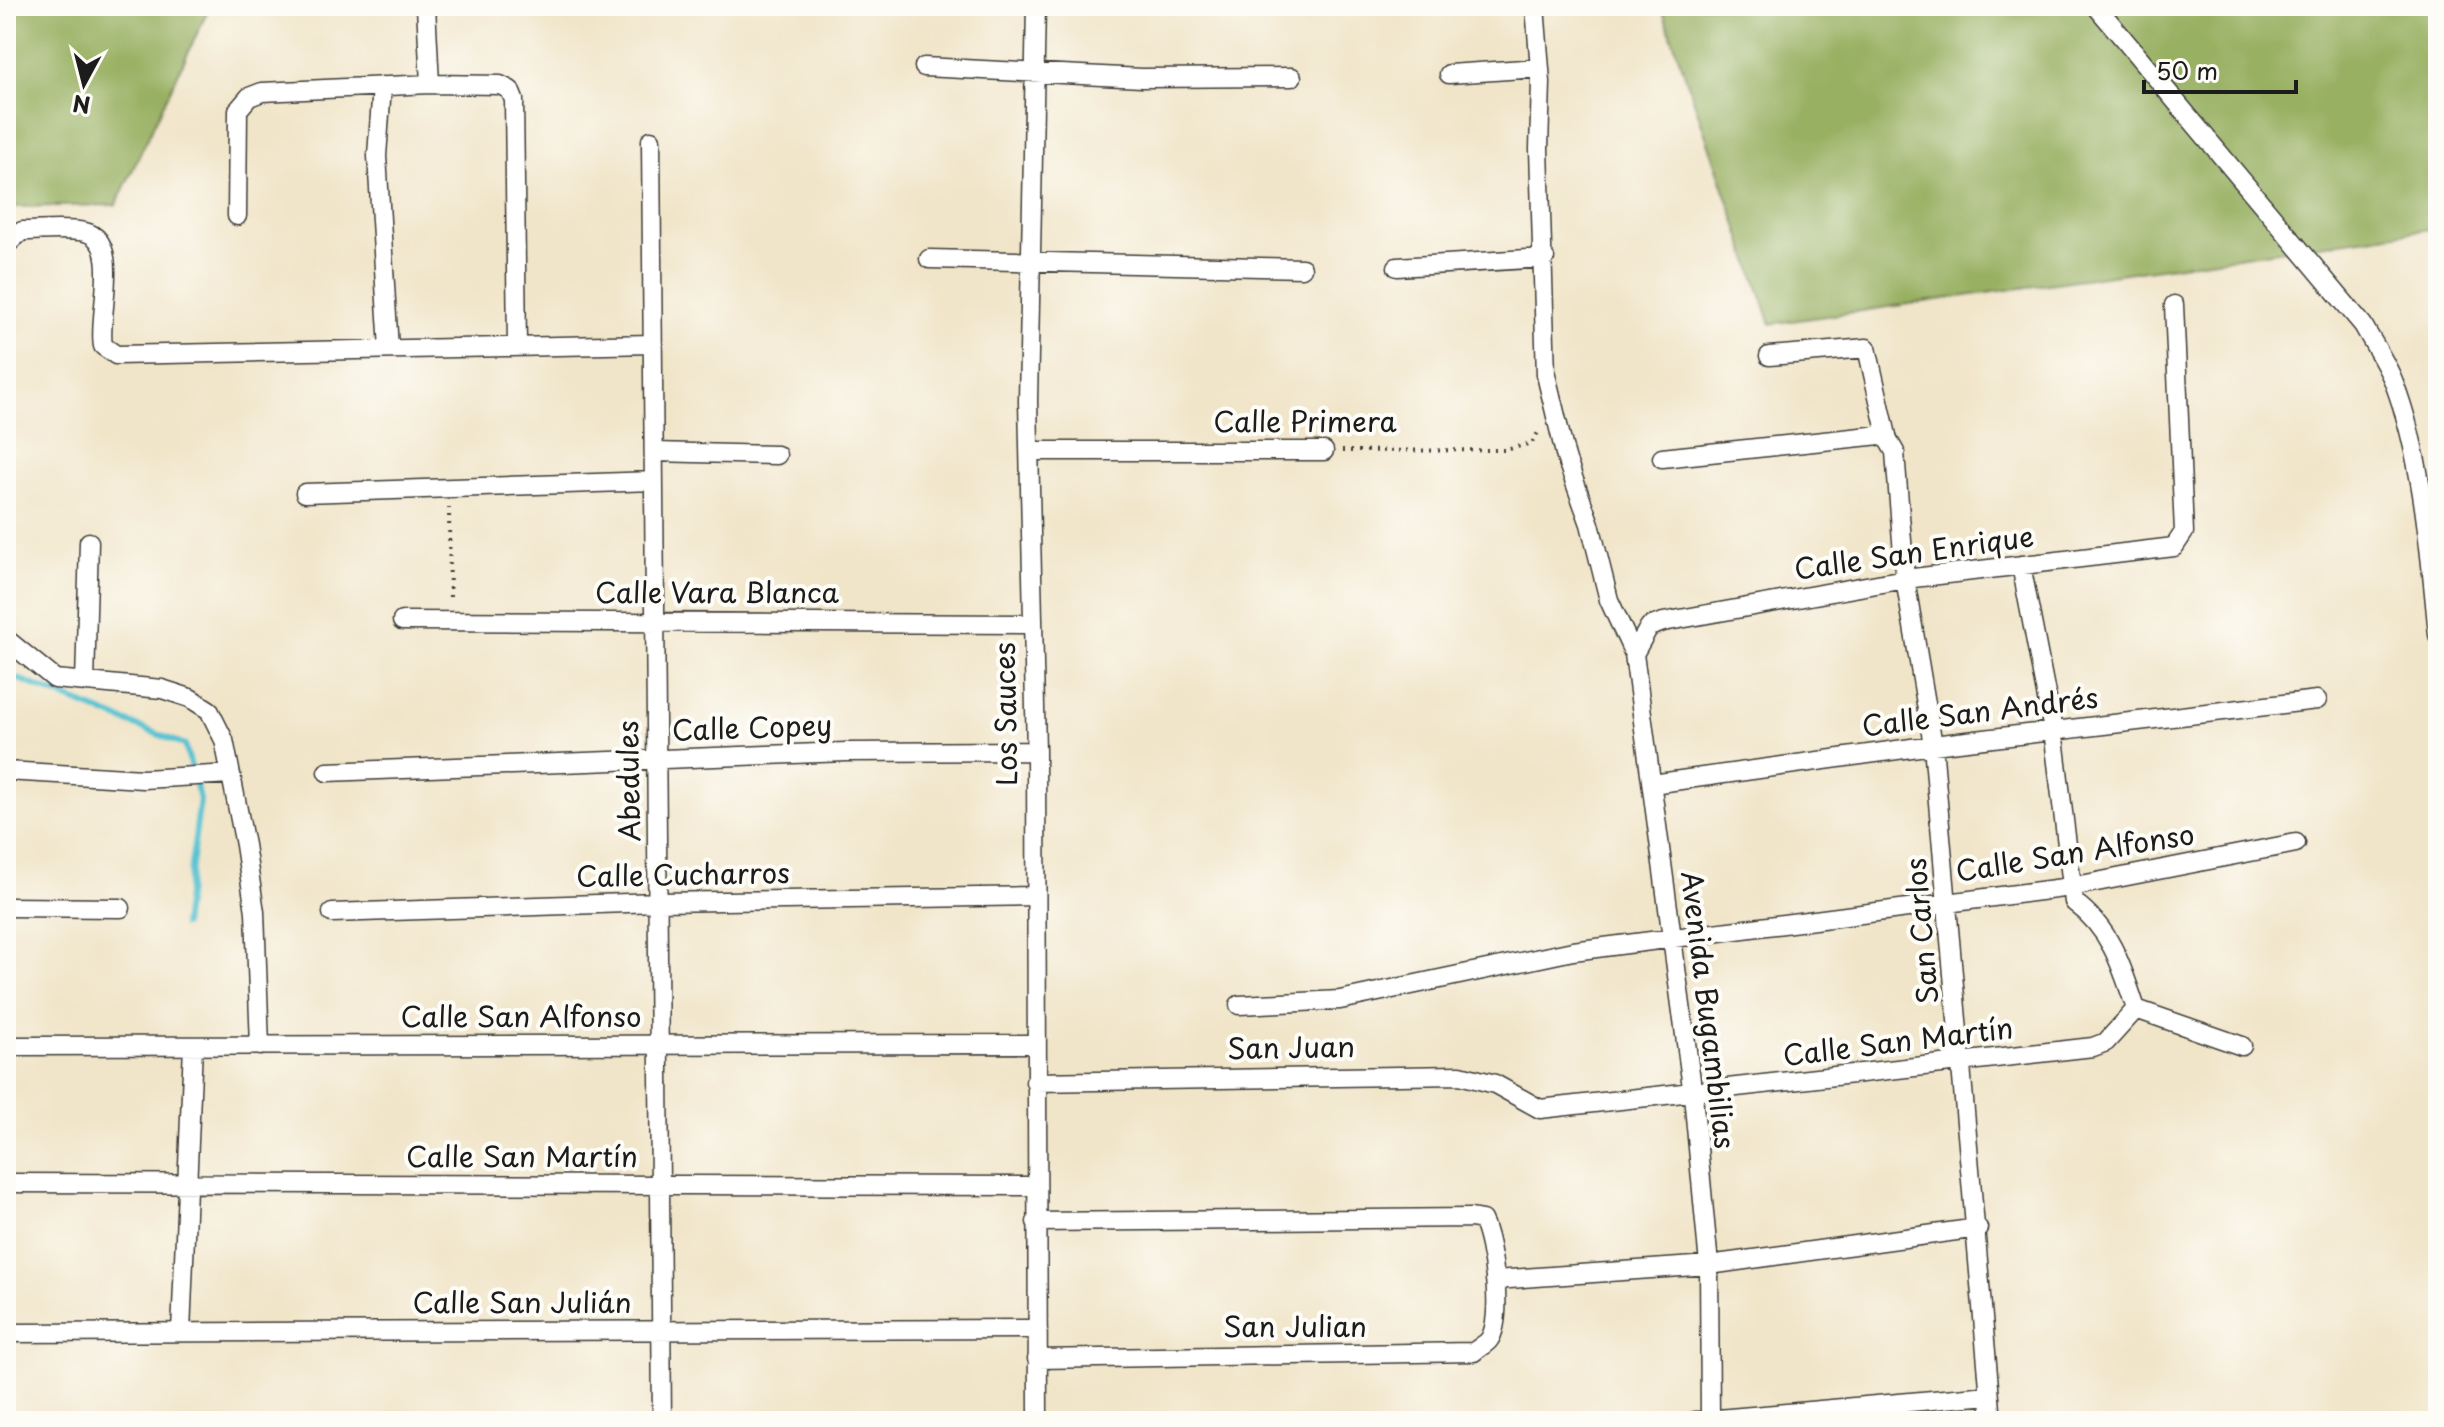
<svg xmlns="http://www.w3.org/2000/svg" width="2444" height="1427" font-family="'Playpen Sans',sans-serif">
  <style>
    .forest { fill: #98b062; stroke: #5a663f; stroke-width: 2 }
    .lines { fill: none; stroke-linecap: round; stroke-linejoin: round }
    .stream { stroke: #58c3d2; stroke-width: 6 }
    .street-casing { stroke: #3c3a36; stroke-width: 21 }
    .path { stroke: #3c3a36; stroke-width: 4; stroke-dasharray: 2 6; stroke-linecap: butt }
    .street { stroke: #fff; stroke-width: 18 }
    .labels { text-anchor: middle; stroke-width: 8; stroke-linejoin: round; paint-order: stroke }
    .street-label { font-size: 28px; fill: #1c1c1c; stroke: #fdfcf7 }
  </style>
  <rect width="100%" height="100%" fill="#fdfcf7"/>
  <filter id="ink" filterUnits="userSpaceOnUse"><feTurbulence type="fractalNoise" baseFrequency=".0125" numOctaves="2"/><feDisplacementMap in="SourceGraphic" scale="16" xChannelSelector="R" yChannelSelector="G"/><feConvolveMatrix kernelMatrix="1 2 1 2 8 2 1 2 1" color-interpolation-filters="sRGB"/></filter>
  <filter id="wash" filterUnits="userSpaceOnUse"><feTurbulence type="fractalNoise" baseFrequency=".006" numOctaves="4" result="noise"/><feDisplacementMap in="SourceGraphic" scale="32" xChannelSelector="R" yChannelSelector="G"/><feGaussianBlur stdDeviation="1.8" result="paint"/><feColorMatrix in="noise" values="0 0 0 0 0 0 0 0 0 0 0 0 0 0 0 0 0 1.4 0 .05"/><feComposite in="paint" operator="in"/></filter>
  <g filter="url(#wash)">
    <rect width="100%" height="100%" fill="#f1e5c9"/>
    <!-- forest -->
    <path class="forest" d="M6 6H210L116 205 6 207Z
      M1661 6H2438V228L1771 324Z"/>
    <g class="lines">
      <!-- stream -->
      <path class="stream" d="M6 674 185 745 200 800 183 925"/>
    </g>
  </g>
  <g filter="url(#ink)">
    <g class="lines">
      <!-- street casing -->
      <g class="street-casing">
        <path id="street" d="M426 6 430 84
          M1036 6 1028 401 1036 751 1038 1421
          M1535 6 1541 82 1539 149 1546 375 1566 458 1590 524 1609 600 1634 654
          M2096 6 2363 325C2373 343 2385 361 2393 380 2423 457 2430 553 2438 635
          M924 67 1142 78 1292 77
          M1449 74 1540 68
          M382 86 377 156 389 349
          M651 140 662 1421
          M237 216 238 110 249 97 262 92 430 84 500 85 510 90 514 100 517 347
          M6 245 22 231C42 231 66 228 85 232 123 241 97 316 103 346L116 355 653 344
          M929 259 1302 268
          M1397 267 1545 258
          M1769 356 1867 348 1888 440 1895 452 1905 579 1933 745 1992 1421
          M1031 451H1324
          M654 452 777 455
          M1662 458 1880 435 1888 440
          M305 493 654 481
          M2021 565 2053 730 2074 902C2111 929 2122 967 2136 1009
          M402 621 1033 624
          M6 639 55 679 162 689 190 698 209 710 224 740 245 845 255 912 260 1046
          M85 682 89 542
          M6 771 143 779 231 774
          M327 772 846 752 1036 751
          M1652 784 1933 745 2317 700
          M6 907 121 908
          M332 913 658 902 1035 896
          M1239 1005 1340 1000 1573 951 2071 887 2296 843
          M6 1046 1036 1044
          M1035 1082 1460 1075 1495 1084 1540 1109 2093 1047 2106 1042 2136 1009 2242 1046
          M6 1183 1037 1186
          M1036 1222 1471 1218 1482 1220C1493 1242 1504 1319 1489 1340 1486 1344 1478 1348 1474 1352L1037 1359
          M1495 1280 1709 1265 1978 1228
          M181 1332 193 1046
          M6 1333 1038 1329
          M1695 1421 1989 1395
          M1710 1421 1709 1265 1693 1095 1634 654 1649 627 1663 622 1905 579 2174 547 2184 532 2174 305"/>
      </g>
      <!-- path -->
      <path class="path" d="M1342 451 1506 450 1532 443 1540 429
        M449 507 450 602"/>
      <!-- street -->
      <use href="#street" class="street"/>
    </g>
  </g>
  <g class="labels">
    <!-- street labels -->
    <g class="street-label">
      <text x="1305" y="432">Calle Primera</text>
      <text transform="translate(1914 553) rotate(-8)" y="10">Calle San Enrique</text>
      <text x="717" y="603">Calle Vara Blanca</text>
      <text transform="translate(1980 712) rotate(-7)" y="10">Calle San Andrés</text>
      <text transform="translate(1006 714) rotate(-91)" y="10">Los Sauces</text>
      <text transform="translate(752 728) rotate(-2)" y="10">Calle Copey</text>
      <text transform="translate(629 781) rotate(-91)" y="10">Abedules</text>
      <text transform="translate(2075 853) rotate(-9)" y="10">Calle San Alfonso</text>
      <text transform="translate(683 875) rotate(-1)" y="10">Calle Cucharros</text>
      <text transform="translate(1922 931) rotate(-95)" y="10">San Carlos</text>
      <text transform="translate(1708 1010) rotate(83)" y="10">Avenida Bugambilias</text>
      <text x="521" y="1027">Calle San Alfonso</text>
      <text transform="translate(1898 1042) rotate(-7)" y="10">Calle San Martín</text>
      <text transform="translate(1291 1048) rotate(-1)" y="10">San Juan</text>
      <text x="522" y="1167">Calle San Martín</text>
      <text x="522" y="1313">Calle San Julián</text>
      <text x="1295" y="1337">San Julian</text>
    </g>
  </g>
  <!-- margin -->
  <rect width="2444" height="1427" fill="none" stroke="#fdfcf7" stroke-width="32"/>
  <!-- north arrow -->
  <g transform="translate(84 84) rotate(187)" stroke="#fdfcf7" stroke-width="6" paint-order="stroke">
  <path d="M0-6L14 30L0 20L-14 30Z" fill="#1c1c1c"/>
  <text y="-12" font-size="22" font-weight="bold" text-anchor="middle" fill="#1c1c1c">N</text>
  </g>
  <!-- scale -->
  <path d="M2144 80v12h152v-12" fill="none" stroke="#1c1c1c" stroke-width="4"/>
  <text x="2156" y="80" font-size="24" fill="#1c1c1c" stroke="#fdfcf7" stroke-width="6" paint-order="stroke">50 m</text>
</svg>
